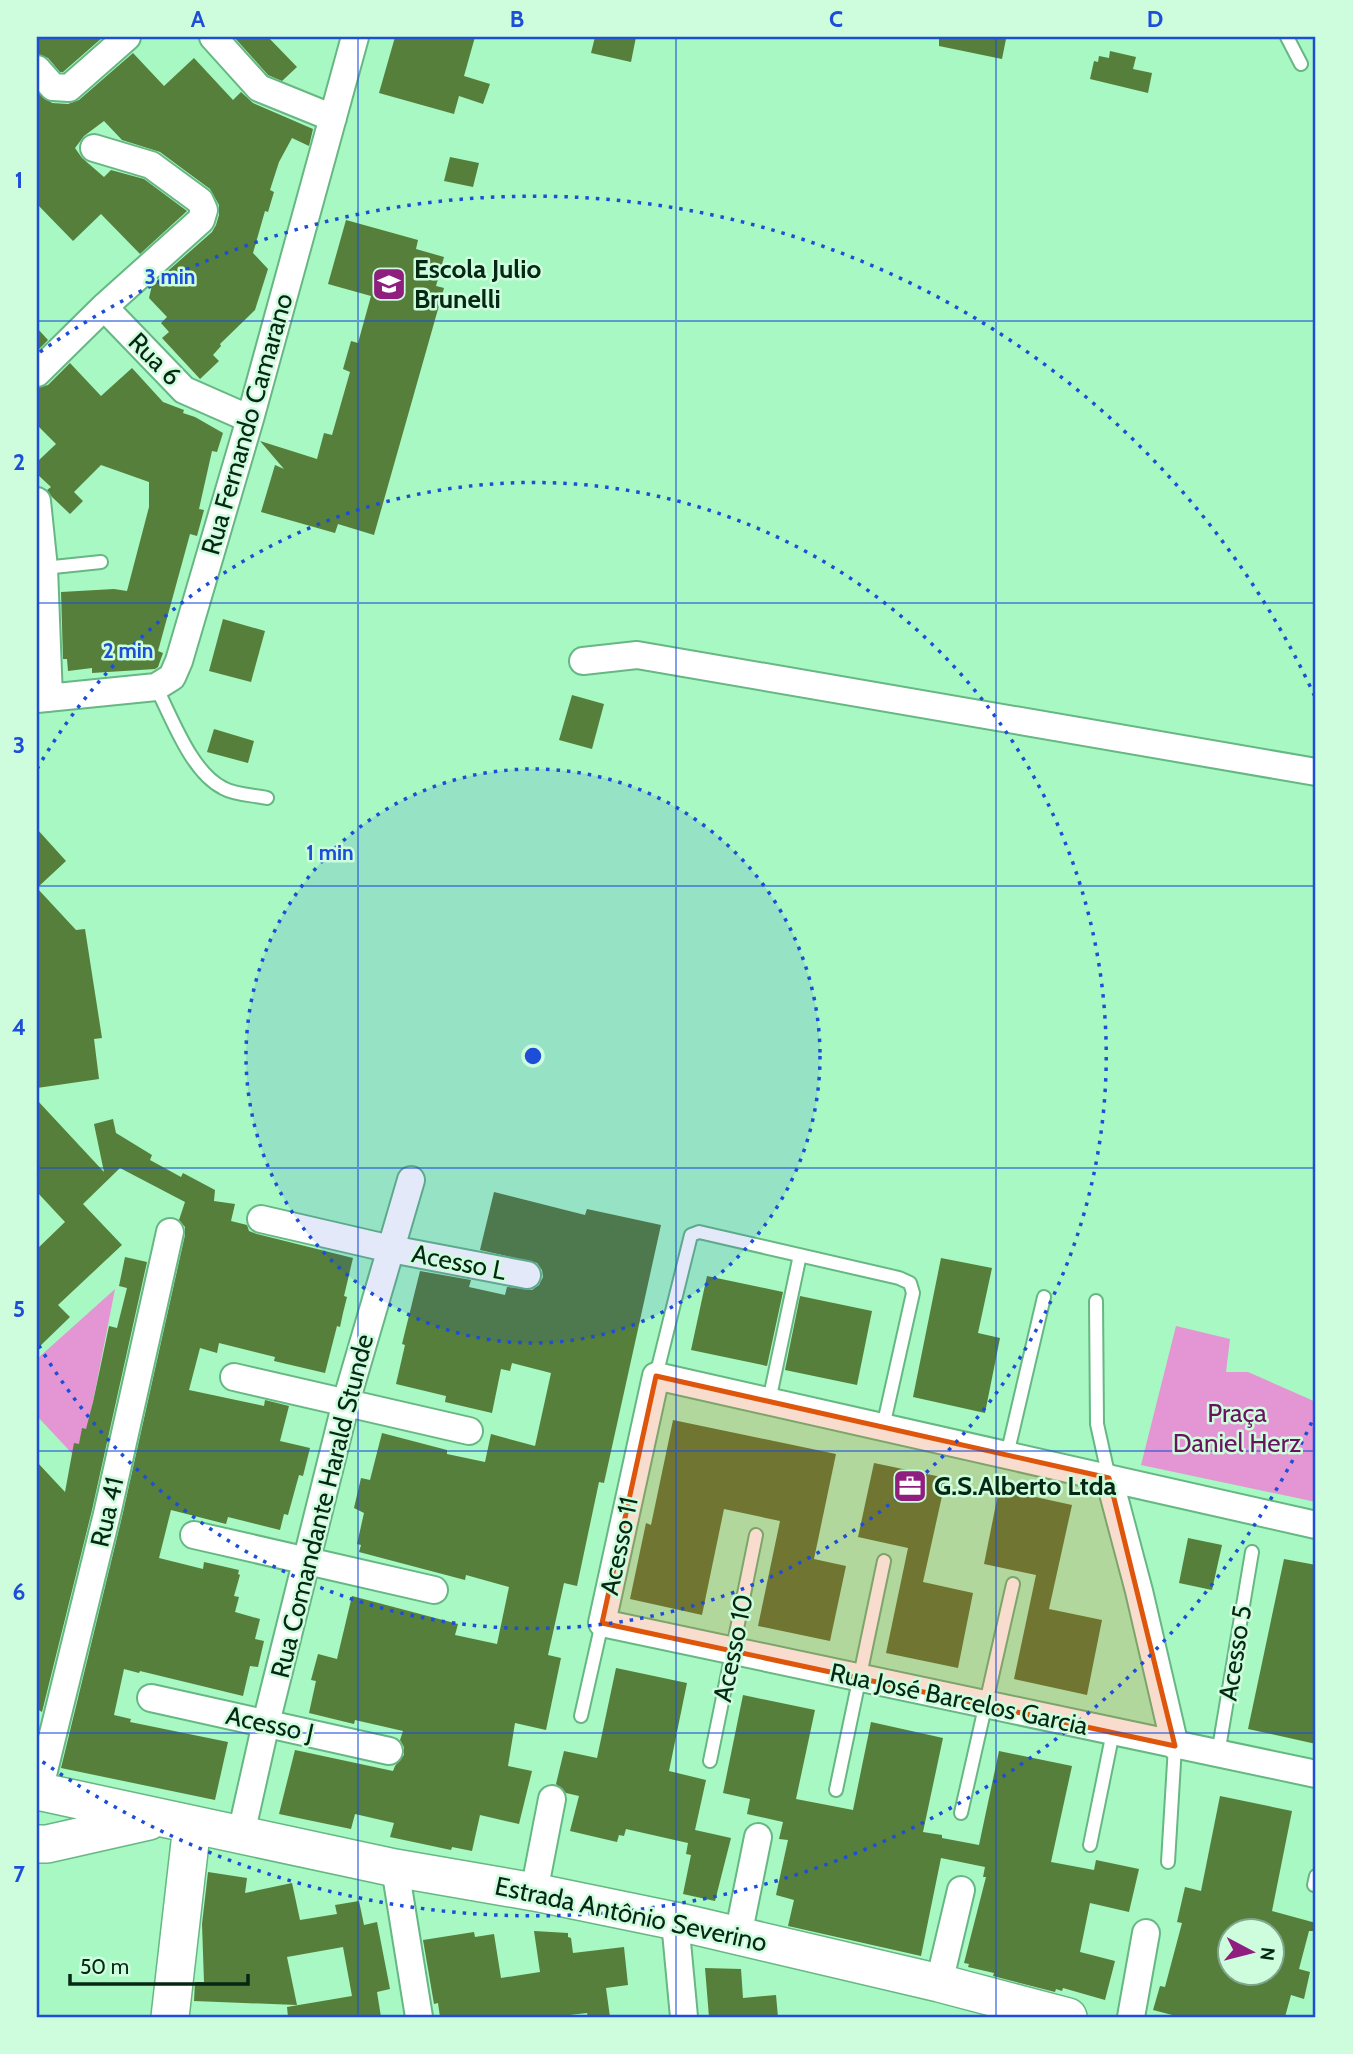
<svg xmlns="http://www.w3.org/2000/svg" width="1353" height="2054" font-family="Cabin,sans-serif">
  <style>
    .green { fill: #e495d3 }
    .building { fill: #557f3b; fill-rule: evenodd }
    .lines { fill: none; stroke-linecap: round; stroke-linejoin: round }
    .lane-casing { stroke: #67b784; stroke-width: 16 }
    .street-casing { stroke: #67b784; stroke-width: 30 }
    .secondary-casing { stroke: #67b784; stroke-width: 40 }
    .lane { stroke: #fff; stroke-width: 12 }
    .street { stroke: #fff; stroke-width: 26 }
    .secondary { stroke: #fff; stroke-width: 37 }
    .marked { fill: #dd560c; fill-opacity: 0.2; stroke: #dd560c; stroke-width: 5; stroke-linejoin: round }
    .grid { fill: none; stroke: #1d4ed8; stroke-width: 2; stroke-opacity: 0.55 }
    .ring { fill: none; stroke: #1d4ed8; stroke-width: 3.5; stroke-dasharray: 3.5 7 }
    .labels { text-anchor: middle; stroke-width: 5; stroke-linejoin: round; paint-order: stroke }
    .poi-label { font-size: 26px; font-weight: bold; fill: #052714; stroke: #cefddd; text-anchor: start }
    .street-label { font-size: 26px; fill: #052714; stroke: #cefddd }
    .park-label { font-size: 26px; fill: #69125d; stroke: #cefddd }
    .centre { fill: #1d4ed8; stroke: #cefddd; stroke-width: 3.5 }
    .ring-label { font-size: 21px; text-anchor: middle; font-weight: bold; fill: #1d4ed8; stroke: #cefddd; stroke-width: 5; stroke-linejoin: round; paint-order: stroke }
    .neatline { fill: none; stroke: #1d4ed8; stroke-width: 2.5 }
    .grid-label { font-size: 23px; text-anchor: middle; font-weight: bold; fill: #1d4ed8 }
  </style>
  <rect width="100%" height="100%" fill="#a7f8c2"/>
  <!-- green -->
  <path class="green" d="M115 1289 81 1463 37 1416V1359Z
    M1176 1326 1230 1339 1226 1372H1248L1316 1402V1502L1141 1465Z"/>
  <!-- building -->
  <path class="building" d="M37 37H103L63 72H60L48 58 37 54Z
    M234 37H268L297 67 282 81 268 75Z
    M395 37H475L464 76 490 84 483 104 459 96 454 114 379 93Z
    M595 37H636L631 62 591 53Z
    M939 37H996L1006 39 1002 59 939 46Z
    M1110 51 1136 57 1133 69 1152 73 1148 93 1090 79 1094 61 1098 62 1099 56 1109 58Z
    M133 53 164 86 194 58 233 100 241 92 253 103 313 129 309 146 292 138 279 162 270 190 274 192 268 212 265 211 253 253 268 269 255 310 220 344 221 346 213 355 219 361 200 379 162 338 169 332 161 323 167 317 149 298 152 285 212 232 216 225 219 215V205L210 189 160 152 122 140 104 121 84 136 75 148 82 158 104 177 111 170 144 179 187 211 140 254 101 214 73 241 37 204V92L52 103 68 104 79 100Z
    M450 157 479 163 473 187 444 181Z
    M346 220 418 240 416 249 444 257 436 286 444 288 374 535 338 524 335 533 261 512 275 465 284 469 260 441 317 459 324 433 332 435 350 372 343 369 351 341 358 343 371 296 328 284Z
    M37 328 48 340 37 351Z
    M70 363 101 396 132 368 163 402 184 410 183 413 195 417 223 433 217 452 212 451 199 509 204 510 197 536 190 534 158 651 163 653 158 667 155 669 92 673V668L68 671 67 659H63L61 592 114 589 127 591 149 507V482L101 465 74 492 83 501 70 514 52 497 47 490 51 487 37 474 38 461 56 444 37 425V388L48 385Z
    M223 619 265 631 251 682 209 671Z
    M572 695 604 704 592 749 559 740Z
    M214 729 254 741 248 763 207 752Z
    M37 829 66 861 37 888 76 930 85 929 102 1038 94 1039 99 1079 37 1088Z
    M37 1100 104 1172 94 1124 113 1119 116 1133 152 1155 150 1160 181 1177 183 1173 215 1190 214 1201 235 1204 231 1221 247 1225 249 1231 257 1234 353 1258 344 1296 347 1297 343 1313 340 1327 337 1326 325 1373 274 1361 275 1357 219 1343 217 1353 200 1348 189 1390 264 1406 265 1400 289 1406 280 1441 310 1448 303 1476 299 1475 288 1515 284 1514 280 1530 228 1517 226 1524 171 1510 159 1558 203 1569 204 1562 239 1570 238 1574 240 1575 234 1596 239 1597 235 1612 260 1619 255 1639 264 1641 258 1667 250 1666 243 1696 140 1671 139 1673 124 1669 114 1715 131 1719 130 1722 228 1742 215 1800 61 1768 122 1517 185 1235V1227L179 1220 185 1202 120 1168 83 1204 122 1245 58 1305 70 1317 37 1349V1249L65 1222 37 1192Z
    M494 1192 585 1215 587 1209 661 1225 604 1483 599 1482 577 1586 564 1583 548 1655 561 1658 546 1730 515 1723 508 1766 532 1771 519 1824 480 1815 472 1851 452 1847 451 1850 390 1837 394 1823 355 1814 351 1829 279 1814 295 1750 393 1771 395 1766 404 1755V1747L400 1740 403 1731 355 1720 354 1724 309 1713 316 1681 311 1680 318 1654 337 1659 352 1596 458 1624 455 1635 497 1644 509 1587 466 1575 465 1580 359 1552 361 1545 357 1544 364 1513 354 1508 361 1478 370 1480 382 1433 447 1450V1454L485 1462 491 1434 535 1446 551 1373 512 1363 510 1371 501 1369 492 1413 445 1402 446 1396 396 1384 405 1345 402 1344 420 1271 471 1280 469 1287 505 1295 507 1287 532 1290 539 1285 543 1277 542 1270 537 1263 480 1250Z
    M125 1257 147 1262 92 1510 42 1712 37 1709V1462L65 1492 74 1443 79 1444 82 1428 86 1429 93 1402 109 1326 117 1328 127 1288 119 1286Z
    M941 1258 992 1268 978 1333 1000 1338 985 1413 913 1397Z
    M707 1276 783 1292 767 1366 691 1350Z
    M800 1296 872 1311 857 1385 785 1370Z
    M673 1420 836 1454 814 1559 846 1566 830 1641 758 1626 780 1521 724 1509 702 1615 630 1599 646 1523 651 1525Z
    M874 1463 946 1478 923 1582 973 1593 958 1668 886 1653 908 1548 858 1537Z
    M999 1489 1072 1505 1049 1609 1102 1620 1087 1695 1014 1679 1036 1575 984 1564Z
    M1188 1538 1222 1545 1212 1590 1179 1583Z
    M1284 1559 1316 1565V1744L1248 1729Z
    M616 1668 687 1683 669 1771 706 1780 695 1830 731 1838 715 1901 683 1894 691 1855 686 1854 688 1843 626 1829 624 1836 619 1835 617 1842 570 1831 579 1796 566 1793 556 1784 564 1751 597 1758Z
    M743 1695 815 1710 796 1799 853 1810 871 1722 943 1738 923 1832 942 1835V1838L979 1845 999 1751 1072 1766 1051 1862 1094 1870 1096 1860 1139 1869 1129 1912 1090 1903 1080 1952 1115 1961 1105 2000 1063 1988 1062 1991 1056 1989 1055 1992 993 1976 994 1973 968 1967 969 1964 964 1963 986 1877H983L985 1867 941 1858 921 1956 788 1926 794 1900 776 1895 788 1840 779 1839 783 1822 747 1814 750 1799 723 1793Z
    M1220 1796 1292 1811 1272 1911 1316 1923V1931H1309L1299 1969 1310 1972 1304 1999 1291 1995 1285 2017H1180L1153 2010 1160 1986 1165 1987 1182 1923 1177 1922 1185 1887 1201 1891ZM1230 1931H1272V1973H1230Z
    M208 1872 247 1878 245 1893 292 1883 300 1920 337 1914 335 1905 359 1901 364 1925 377 1922 390 1989 377 1992 381 2017H288L287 2007 352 1996 343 1947 287 1957 297 2005 194 2001 195 1982H204L202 1924Z
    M534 1931 568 1933V1937L571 1938 573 1953 624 1947 628 1985 606 1988 610 2017H588L587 2013 553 2017H440L438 2003 434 2004 423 1940 474 1932 475 1937 494 1934 501 1978 540 1972Z
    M705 1968 741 1969 743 1998 776 1995 778 2017H709Z"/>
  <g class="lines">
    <!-- lane casing -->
    <g class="lane-casing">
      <path id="lane" d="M1287 37 1301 64
        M44 568 101 562
        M156 687C172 718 191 772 223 788 235 795 254 795 267 798
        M1096 1301 1097 1424 1109 1478
        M656 1376 691 1235 699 1232 899 1278 910 1283 913 1293 883 1427
        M769 1401 800 1255
        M1007 1455 1044 1297
        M581 1716 602 1623
        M1218 1754 1252 1552
        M710 1761 756 1535
        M836 1790 884 1561
        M961 1813 1013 1584
        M1090 1845 1113 1732
        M1168 1862 1175 1746
        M1314 1885 1316 1876"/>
    </g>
    <!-- street casing -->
    <g class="street-casing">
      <path id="street" d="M213 37 259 88 333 118
        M37 69 53 87 69 88 127 37
        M104 307 184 390 250 419
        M37 373 104 307 201 220 204 210 200 201 151 165 94 148
        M37 501 44 568 49 698
        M583 661 637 655 1316 772
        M37 699 156 687 172 677 179 661 250 419 355 37
        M261 1219 391 1249 527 1275
        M234 1377 469 1431
        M1109 1478 1139 1591 1175 1746
        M1316 1525 656 1376 602 1623 1316 1774
        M194 1535 434 1590
        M151 1698 389 1751
        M39 1791 107 1514 170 1232
        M241 1834 266 1723 346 1402 411 1180
        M395 1868 419 2017
        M534 1892 552 1799
        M675 1921 684 2017
        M738 1936 758 1837
        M939 1983 961 1890
        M1131 2017 1146 1933"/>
    </g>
    <!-- secondary casing -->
    <g class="secondary-casing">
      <path id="secondary" d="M37 1791 395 1868 534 1892 675 1921 939 1983 1068 2017
        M37 1844H47L149 1821
        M170 2017 192 1825"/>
    </g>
    <!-- lane -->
    <use href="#lane" class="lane"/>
    <!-- street -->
    <use href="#street" class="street"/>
    <!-- secondary -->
    <use href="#secondary" class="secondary"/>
  </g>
  <!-- marked area -->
  <path class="marked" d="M656 1376 1109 1478 1175 1746 602 1623Z"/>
  <!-- grid -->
  <path class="grid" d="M358 37V2017M676 37V2017M996 37V2017M37 321H1316M37 603H1316M37 886H1316M37 1168H1316M37 1451H1316M37 1733H1316"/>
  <!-- distance rings -->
  <circle cx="533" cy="1056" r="287" fill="#1d4ed8" fill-opacity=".12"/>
  <g class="ring">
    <circle cx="533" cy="1056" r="287"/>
    <path d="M37 769A573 573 0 1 1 37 1342"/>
    <path d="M1316 1413A860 860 0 0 1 40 1760M40 352A860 860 0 0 1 1316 699"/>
  </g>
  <!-- icons -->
  <defs>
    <g id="school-square" transform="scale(1.75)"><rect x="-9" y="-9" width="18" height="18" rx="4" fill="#8f1e7f" stroke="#cefddd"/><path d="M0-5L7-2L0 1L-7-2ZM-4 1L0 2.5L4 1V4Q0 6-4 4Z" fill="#fff"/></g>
    <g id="office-square" transform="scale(1.75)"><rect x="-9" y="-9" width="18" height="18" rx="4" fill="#8f1e7f" stroke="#cefddd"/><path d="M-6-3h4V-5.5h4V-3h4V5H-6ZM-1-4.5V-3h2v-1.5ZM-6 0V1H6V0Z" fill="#fff"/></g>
  </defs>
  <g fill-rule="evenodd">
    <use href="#school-square" x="389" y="284"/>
    <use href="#office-square" x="910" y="1486"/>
  </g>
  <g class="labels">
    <!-- poi labels -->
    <g class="poi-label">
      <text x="414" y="278">Escola Julio<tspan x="414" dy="30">Brunelli</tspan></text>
      <text x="934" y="1495">G.S.Alberto Ltda</text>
    </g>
    <!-- street labels -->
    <g class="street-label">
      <text transform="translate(155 359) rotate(45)" y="9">Rua 6</text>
      <text transform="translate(247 424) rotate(-74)" y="9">Rua Fernando Camarano</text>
      <text transform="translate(459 1262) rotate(11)" y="9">Acesso L</text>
      <text transform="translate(322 1506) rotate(-76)" y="9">Rua Comandante Harald Stunde</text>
      <text transform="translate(107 1512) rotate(-77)" y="9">Rua 41</text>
      <text transform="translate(619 1546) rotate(-78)" y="9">Acesso 11</text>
      <text transform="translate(733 1648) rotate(-78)" y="9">Acesso 10</text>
      <text transform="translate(1235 1653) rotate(-81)" y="9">Acesso 5</text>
      <text transform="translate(959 1699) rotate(12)" y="9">Rua José Barcelos Garcia</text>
      <text transform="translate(270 1724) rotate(12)" y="9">Acesso J</text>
      <text transform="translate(631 1914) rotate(12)" y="9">Estrada Antônio Severino</text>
    </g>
    <!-- park labels -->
    <g class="park-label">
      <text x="1237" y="1422">Praça<tspan x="1237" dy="30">Daniel Herz</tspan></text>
    </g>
  </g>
  <circle cx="533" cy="1056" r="10" class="centre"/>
  <g class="ring-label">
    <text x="170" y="284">3 min</text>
    <text x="128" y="658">2 min</text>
    <text x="330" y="860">1 min</text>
  </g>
  <!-- border -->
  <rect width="1353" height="2054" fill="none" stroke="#cefddd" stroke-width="77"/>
  <!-- north arrow -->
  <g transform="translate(1251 1952) rotate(97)"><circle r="33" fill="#cefddd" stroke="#7ea78d" stroke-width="2"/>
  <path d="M0-5L12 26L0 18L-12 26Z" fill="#8f1e7f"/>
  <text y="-10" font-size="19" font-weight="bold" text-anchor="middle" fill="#052714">N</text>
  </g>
  <!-- scale -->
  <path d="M70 1974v10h178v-10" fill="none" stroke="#052714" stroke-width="3.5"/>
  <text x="80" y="1974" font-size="21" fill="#052714" stroke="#cefddd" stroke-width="5" paint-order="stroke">50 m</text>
  <rect x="38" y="38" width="1276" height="1978" class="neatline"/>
  <g class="grid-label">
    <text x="198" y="27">A</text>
    <text x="517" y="27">B</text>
    <text x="836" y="27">C</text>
    <text x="1155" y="27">D</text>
    <text x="19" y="188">1</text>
    <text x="19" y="470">2</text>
    <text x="19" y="753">3</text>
    <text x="19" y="1035">4</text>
    <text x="19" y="1317">5</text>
    <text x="19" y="1600">6</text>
    <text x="19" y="1882">7</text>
  </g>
</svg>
